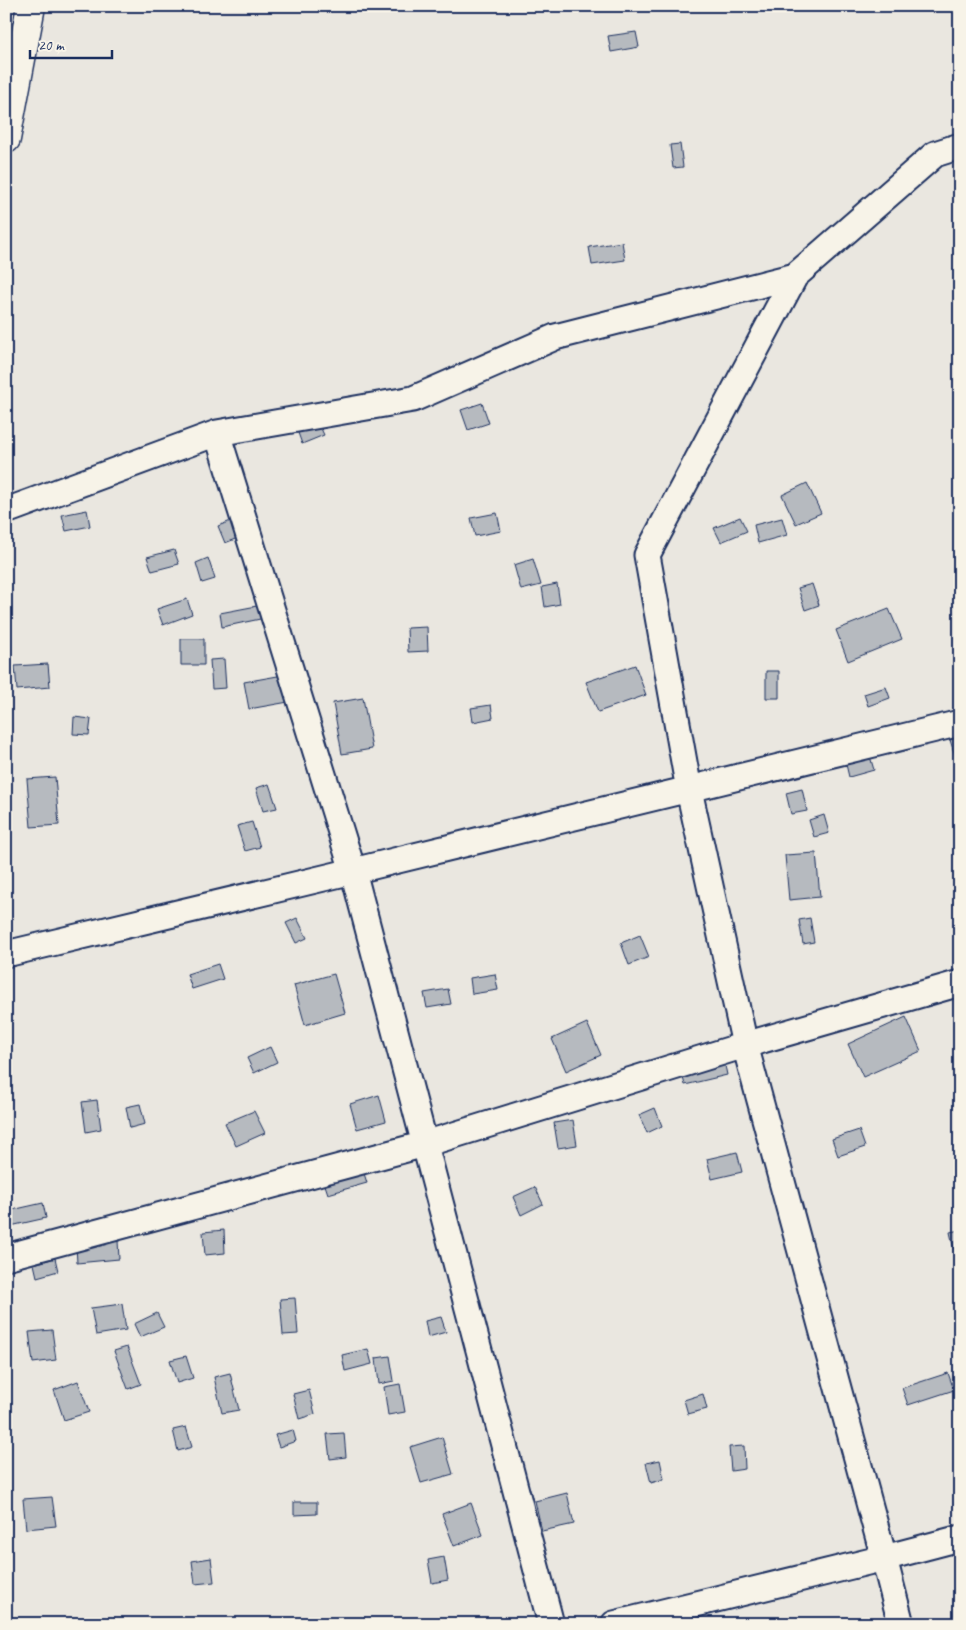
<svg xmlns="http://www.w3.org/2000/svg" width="966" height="1630" font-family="Caveat,sans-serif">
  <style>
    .building { fill: #b6babf; stroke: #1b2f5e }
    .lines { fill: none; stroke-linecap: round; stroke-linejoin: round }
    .minor-casing { stroke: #1b2f5e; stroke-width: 29 }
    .primary-casing { stroke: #1b2f5e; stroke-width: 31 }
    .minor { stroke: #f7f3e8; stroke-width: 25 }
    .primary { stroke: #f7f3e8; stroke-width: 28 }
  </style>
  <rect width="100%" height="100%" fill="#eae7e0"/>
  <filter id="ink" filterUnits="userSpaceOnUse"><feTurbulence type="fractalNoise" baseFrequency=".02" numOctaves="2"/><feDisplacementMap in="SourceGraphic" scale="10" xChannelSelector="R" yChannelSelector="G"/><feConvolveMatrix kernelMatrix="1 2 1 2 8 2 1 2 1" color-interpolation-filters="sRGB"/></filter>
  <g filter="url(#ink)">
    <!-- building -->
    <path class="building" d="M636 32 639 47 611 52 608 36Z
      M680 144 683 167 673 168 670 145Z
      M622 242 625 260 592 265 589 247Z
      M482 403 489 423 468 430 461 410Z
      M318 422 324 435 302 444 297 430Z
      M807 483 821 513 796 524 782 495Z
      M87 510 90 526 66 531 62 515Z
      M497 513 501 531 475 536 471 518Z
      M241 517 248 534 225 543 218 526Z
      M740 517 747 531 721 542 714 528Z
      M782 518 787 535 758 543 754 525Z
      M174 550 179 564 152 571 147 557Z
      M208 558 215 579 202 583 196 563Z
      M533 559 541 585 521 590 514 565Z
      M557 584 560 604 545 607 542 587Z
      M812 584 819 605 805 610 798 588Z
      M187 599 192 614 163 625 157 609Z
      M262 605 265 618 222 627 220 613Z
      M889 609 902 639 848 661 836 630Z
      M427 627 428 651 408 652 407 628Z
      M181 639H204V665H181Z
      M224 659 226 688 212 689 210 660Z
      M48 664 50 687 17 690 15 666Z
      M635 665 646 695 598 712 586 682Z
      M766 671H779V698H766Z
      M289 674 294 701 249 709 244 682Z
      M886 687 890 698 868 706 864 694Z
      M363 698 372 749 342 754 333 703Z
      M491 705 493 718 473 722 471 708Z
      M74 717 91 719 89 735 73 734Z
      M960 737V767L959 768 950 740Z
      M869 753 874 770 849 777 845 760Z
      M55 777 59 825 31 827 27 779Z
      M269 784 277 808 263 811 256 788Z
      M802 789 807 811 791 814 786 793Z
      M824 815 829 833 814 837 809 820Z
      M252 822 260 847 245 851 237 826Z
      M816 853 820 897 789 900 785 855Z
      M297 918 307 938 296 943 286 923Z
      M810 918 814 942 803 944 799 920Z
      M640 935 649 957 629 965 621 943Z
      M218 964 223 979 192 989 187 974Z
      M334 974 345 1013 305 1025 294 985Z
      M495 974 498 990 472 994 470 978Z
      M448 989 451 1004 427 1008 424 993Z
      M906 1017 921 1051 863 1077 848 1044Z
      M587 1023 601 1055 566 1071 552 1039Z
      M270 1047 277 1062 254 1073 247 1058Z
      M723 1056 727 1075 685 1085 680 1066Z
      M379 1095 386 1121 357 1129 350 1104Z
      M97 1100 101 1129 86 1132 82 1102Z
      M140 1104 145 1124 130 1128 126 1107Z
      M655 1108 662 1126 647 1133 639 1115Z
      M254 1111 265 1133 236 1146 225 1123Z
      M573 1120 577 1145 558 1148 554 1123Z
      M859 1130 865 1147 838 1156 832 1139Z
      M737 1152 742 1172 712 1179 707 1159Z
      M362 1167 367 1183 328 1194 323 1179Z
      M535 1187 543 1204 521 1215 513 1197Z
      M6 1194H8L12 1210 43 1203 46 1218 6 1227Z
      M224 1230 225 1253 205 1255 203 1232Z
      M960 1230V1277L950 1232Z
      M118 1241 119 1259 77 1263 76 1245Z
      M55 1258 58 1271 37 1277 34 1264Z
      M295 1298 298 1334 283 1335 280 1299Z
      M122 1304 126 1330 96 1335 91 1308Z
      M157 1313 164 1327 140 1337 134 1324Z
      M441 1317 446 1332 428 1337 425 1321Z
      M52 1330 56 1360 33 1363 29 1332Z
      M127 1347 141 1384 128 1389 114 1351Z
      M368 1349 372 1364 345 1371 342 1355Z
      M186 1356 193 1378 177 1383 170 1360Z
      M390 1356 394 1381 379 1384 376 1358Z
      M230 1373 239 1410 222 1413 214 1377Z
      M948 1373 954 1390 908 1405 902 1388Z
      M78 1381 89 1412 64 1420 54 1390Z
      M400 1384 405 1412 388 1415 384 1387Z
      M309 1390 315 1414 299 1419 293 1394Z
      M703 1394 707 1409 688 1414 684 1400Z
      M186 1427 192 1447 178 1451 173 1430Z
      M293 1430 296 1441 279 1447 275 1435Z
      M344 1433 346 1457 330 1459 327 1434Z
      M442 1437 453 1474 421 1483 410 1447Z
      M744 1446 745 1469 731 1471 729 1447Z
      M660 1460 664 1479 651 1483 646 1463Z
      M567 1493 574 1524 542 1531 535 1501Z
      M52 1497 56 1526 26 1529 23 1499Z
      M294 1502H317V1514L294 1515Z
      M471 1503 483 1535 454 1546 442 1514Z
      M444 1557 448 1580 432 1583 428 1560Z
      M211 1558 214 1582 195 1584 192 1561Z"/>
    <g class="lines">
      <!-- minor casing -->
      <g class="minor-casing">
        <path id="minor" d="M795 276 647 555 689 790 745 1045 960 983
          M217 433 353 871 551 1624
          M6 511 217 433 413 399 555 337 795 276 935 154 960 146
          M6 954 353 871 960 723
          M6 1257 425 1144 745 1045 884 1558 614 1624
          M901 1624 884 1558 960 1538"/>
      </g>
      <!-- primary casing -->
      <g class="primary-casing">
        <path id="primary" d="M6 139 31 6"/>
      </g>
      <!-- minor -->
      <use href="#minor" class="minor"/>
      <!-- primary -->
      <use href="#primary" class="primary"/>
    </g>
  </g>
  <!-- margin -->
  <rect width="966" height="1630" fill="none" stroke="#f7f3e8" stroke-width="25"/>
  <rect x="12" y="12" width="941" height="1605" fill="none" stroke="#1b2f5e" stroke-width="2" filter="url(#ink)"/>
  <!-- scale -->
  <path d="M30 50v8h82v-8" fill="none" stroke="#1b2f5e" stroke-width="2.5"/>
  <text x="38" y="50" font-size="15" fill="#1b2f5e" stroke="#f7f3e8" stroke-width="4" paint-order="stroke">20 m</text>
</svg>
